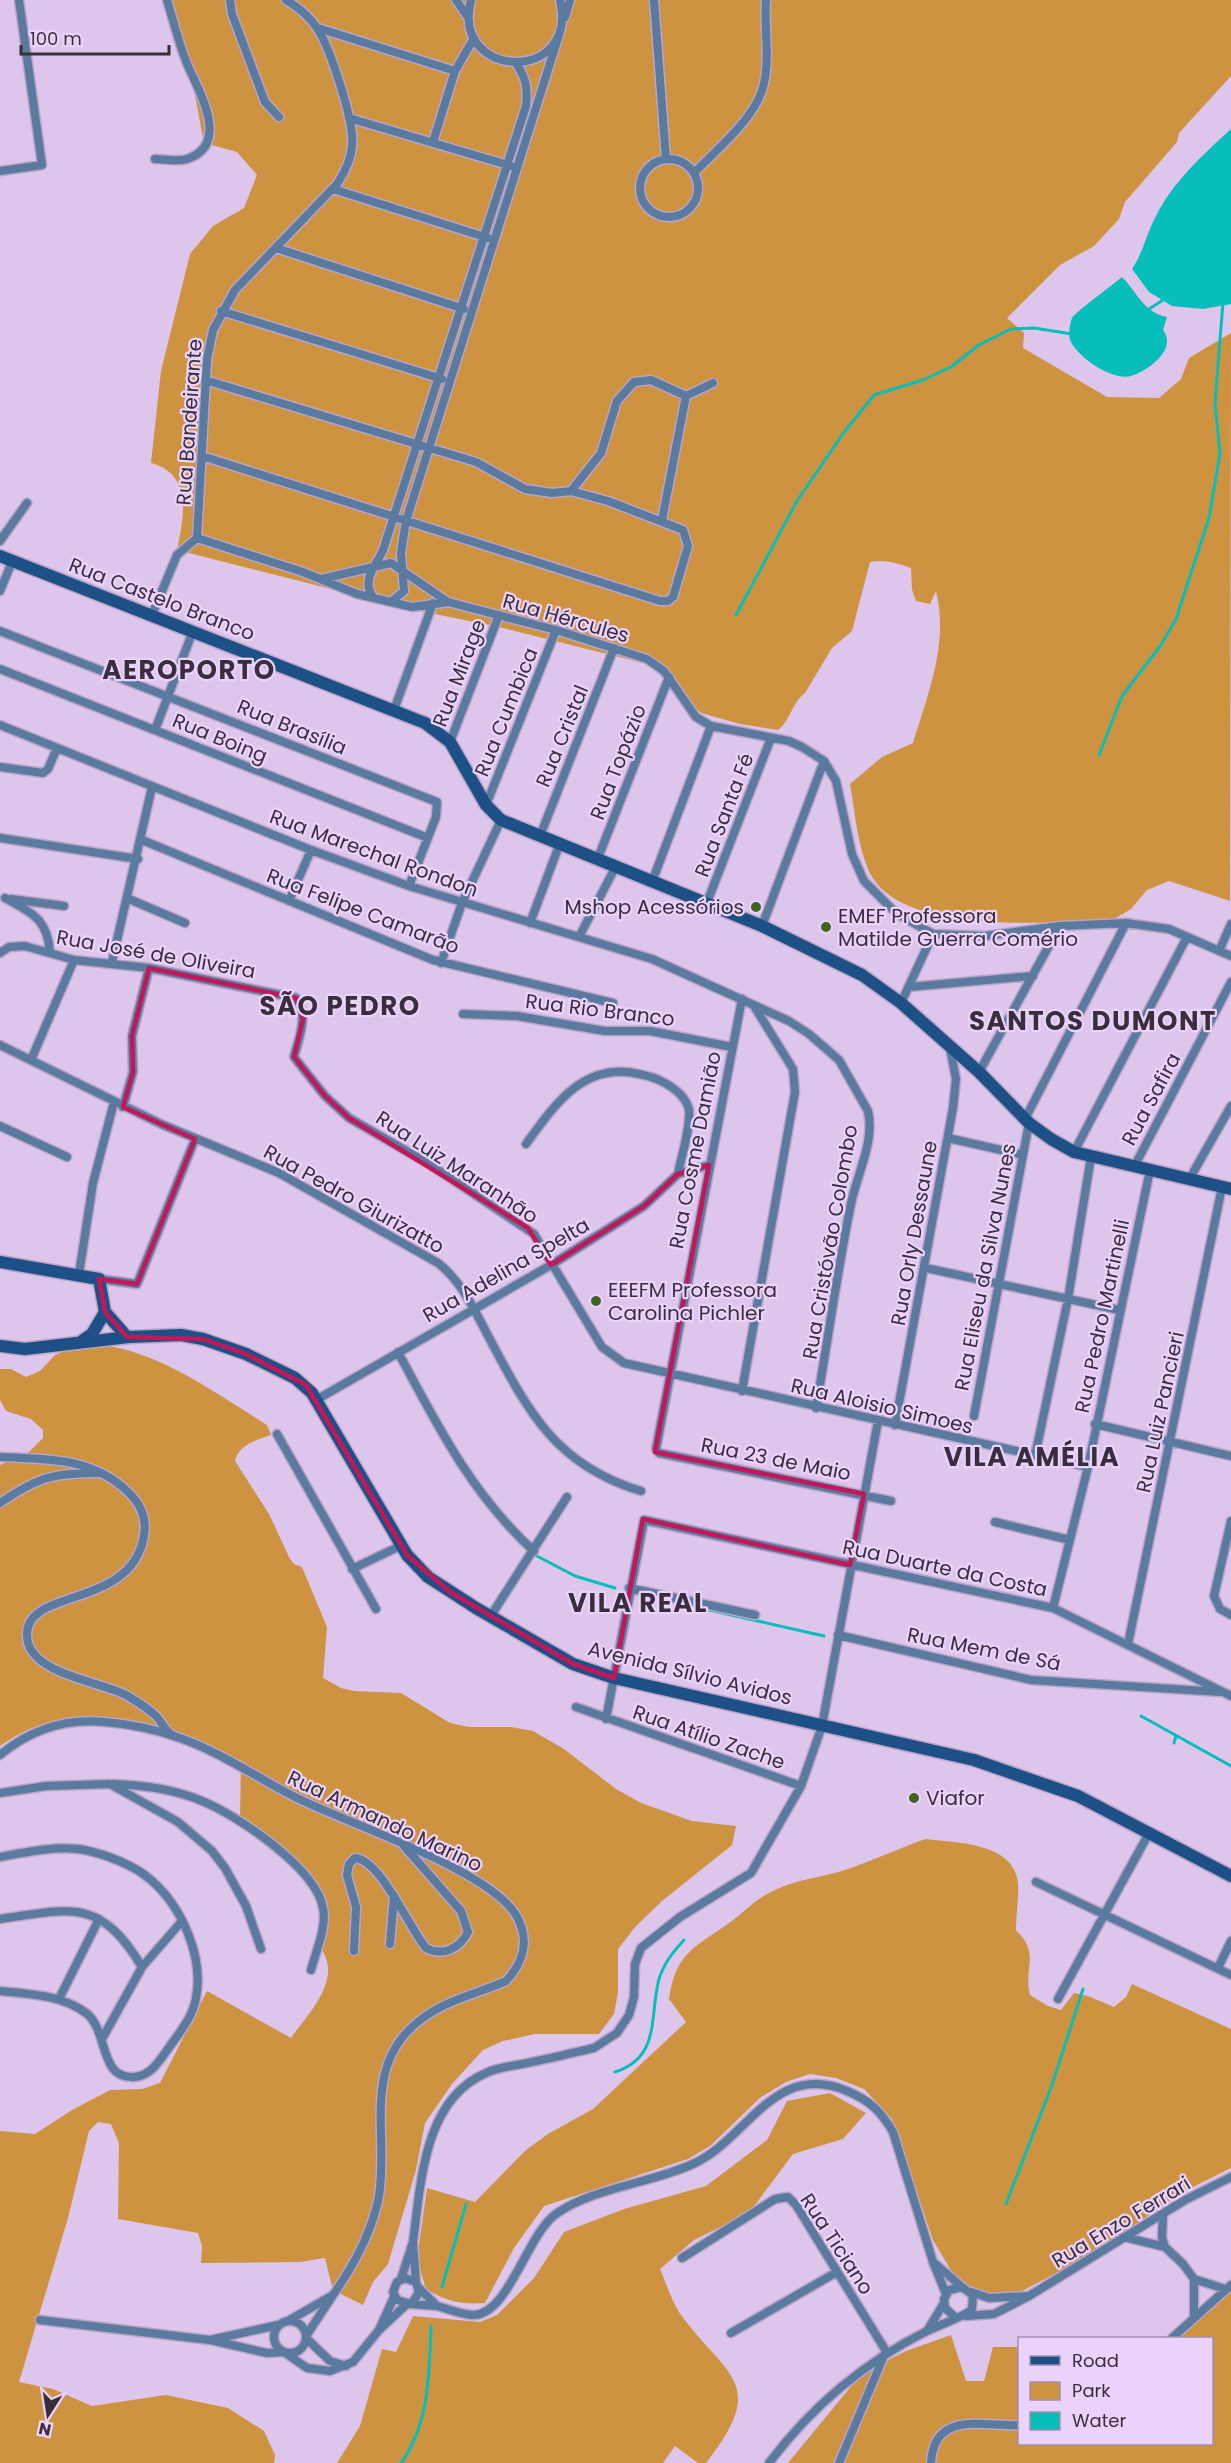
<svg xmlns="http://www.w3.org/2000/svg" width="1231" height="2463" font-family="Poppins,sans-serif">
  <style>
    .green { fill: #ce9341 }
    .water { fill: #08beba }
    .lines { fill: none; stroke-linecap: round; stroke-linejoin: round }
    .stream { stroke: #08beba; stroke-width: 3 }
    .street-casing { stroke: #b9a4c6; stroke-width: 11 }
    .secondary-casing { stroke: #b9a4c6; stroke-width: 15 }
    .street { stroke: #5a7aa0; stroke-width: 8 }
    .secondary { stroke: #1c5086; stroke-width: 12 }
    .marked { fill: none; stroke: #c2185b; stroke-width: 4.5; stroke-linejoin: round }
    .poi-dot { fill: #41651e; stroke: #ead2fa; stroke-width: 2 }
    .labels { text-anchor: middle; stroke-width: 4.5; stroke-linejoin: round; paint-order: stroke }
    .street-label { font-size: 20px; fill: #382e3e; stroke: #ead2fa }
    .poi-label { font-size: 20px; fill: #382e3e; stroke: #ead2fa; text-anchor: start }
    .district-label { font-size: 26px; font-weight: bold; letter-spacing: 1.5px; fill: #382e3e; stroke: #ead2fa }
  </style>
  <rect width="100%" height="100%" fill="#ddc5ec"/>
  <!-- green -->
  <path class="green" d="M172 0H1231V76L1179 133 1177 142 1125 202 1119 219 1094 246 1060 265 1007 318 1024 333 1023 348 1107 397 1159 398 1181 379 1189 358 1231 333 1230 901 1169 881 1147 890 1131 909 1111 921C1049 921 897 938 868 869 857 842 855 812 850 784L882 757 913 743C928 694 949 643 936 591L930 604 916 601 912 590 911 568C897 563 884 559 870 562L852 631 832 648 805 693C792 702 791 720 778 730L740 724 701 713 651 665 499 627 410 609 177 550C184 517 193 474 151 463L161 371 190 254 213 226 244 208 257 175 237 152 204 143 191 74Z
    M85 1343C153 1346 212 1391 267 1425L271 1435C255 1441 239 1444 235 1461L269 1514 290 1559 294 1564 302 1567 327 1627 323 1678 341 1688 354 1691 401 1693 450 1723 469 1727H511L533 1731 564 1749 616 1789 641 1803 692 1821 736 1826 732 1845 662 1901 636 1926 618 1949V1992L614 2014 599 2034H535L503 2041 483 2050 452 2084 425 2123 416 2170 388 2264 373 2282 363 2305 333 2290 325 2258 300 2262 201 2263 202 2246 198 2233 118 2219 119 2143 111 2124 98 2122 89 2131 68 2218 19 2382 53 2389 92 2406 166 2395 228 2408 264 2431 275 2455 274 2463H0V2131L35 2134 72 2110 110 2090 142 2089 160 2083 207 1991 291 2038C308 2013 342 1981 322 1950 344 1880 289 1853 240 1817L241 1764C158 1732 84 1687 0 1746V1465L29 1452 43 1438V1430L31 1419 6 1411 0 1400V1369H11L26 1377 40 1371 55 1355Z
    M925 1839C956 1843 1014 1842 1018 1883 1019 1898 1016 1915 1016 1930 1041 1955 1023 1967 1030 1995L1048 2006 1061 2010 1074 1993 1088 1996 1114 2007 1126 1997 1132 1984 1231 2029V2168L1177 2195 1099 2251 1018 2293 984 2294 956 2279 933 2240 892 2119 864 2089 836 2078 810 2074 786 2082 761 2097 710 2146 688 2159 544 2206 514 2248 485 2303C461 2305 446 2301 426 2289L417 2259 427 2188 475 2202 526 2150 548 2134 593 2109 686 2022 669 1999C675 1956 692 1948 725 1926 740 1916 753 1901 769 1893 790 1881 812 1879 835 1873 865 1864 895 1850 925 1839Z
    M830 2093 866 2113 843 2139 793 2154 749 2213 694 2240 660 2269C666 2283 671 2299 679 2312 724 2376 771 2381 706 2463H698L675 2446 663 2463H337L360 2426 382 2349 396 2352 413 2316 480 2322 497 2315 534 2278 564 2232 624 2209 706 2186 767 2140 787 2101Z
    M1231 2281V2463H788L862 2373 906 2351 951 2335 966 2381H984L993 2347H1019L1020 2444H1212V2338H1173Z"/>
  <!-- water -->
  <path class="water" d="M1231 129V304L1203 309 1172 306 1149 292 1132 269C1143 253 1146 235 1155 218 1173 181 1202 156 1231 129Z
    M1122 277C1137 292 1144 313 1167 317L1163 330C1178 349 1148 371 1131 376 1112 381 1077 357 1070 340 1068 333 1070 324 1072 318 1074 313 1114 284 1122 277Z"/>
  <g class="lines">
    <!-- stream -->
    <path class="stream" d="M1146 311 1163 300
      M736 615 797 501 842 435 874 395 923 380 951 367 979 345 1011 329 1034 328 1072 334
      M1099 755 1122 696 1161 645 1176 619 1209 518 1220 453 1215 403 1223 302
      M535 1555 575 1576 615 1588
      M639 1594 824 1636
      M1141 1716 1231 1766
      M1174 1743 1176 1736
      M615 2072C661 2057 649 2017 659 1979 664 1963 673 1952 684 1940
      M1006 2204 1052 2085 1083 1989
      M442 2287 466 2204
      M401 2463C430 2423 429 2373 431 2326"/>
    <!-- street casing -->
    <g class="street-casing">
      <path id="street" d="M230 0 232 14 265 102 279 117
        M456 0 467 16
        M471 0C450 81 580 84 560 0
        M654 0 666 159
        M565 17 570 0
        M318 28 455 71
        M349 118 511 166
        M433 142 455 71 474 38
        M155 159C165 159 178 162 187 159 231 145 199 91 188 66 179 45 174 22 167 0
        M640 188a29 29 0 1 1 58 0a29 29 0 1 1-58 0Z
        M0 171 42 165 19 0
        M694 173C717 149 758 116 764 83 770 57 764 27 766 0
        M333 189 488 238
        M276 248 464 309
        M221 311 442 379
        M202 456 660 601H668L673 597 688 546 683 530 608 501 571 491 552 493 525 489 476 462 205 380
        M571 491 601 453 617 401 634 382 651 380 686 396 713 383
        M662 520 686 396
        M197 538 207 360 213 330 235 290 337 184C345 172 351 160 352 146 355 122 330 48 317 28 309 16 298 7 286 0
        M197 538 303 572 357 594 412 607 448 602
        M0 541 27 503
        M321 579 391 563 448 602 556 630 647 659 664 671 696 717 711 726 789 741 802 747 824 761 836 781 852 854 864 881 896 913 933 934 985 936 1060 926 1126 923 1169 929 1231 956
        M0 591 12 562
        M373 597C361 580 376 566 383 550L526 106C528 88 526 78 516 63
        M391 602 404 591 401 553 406 521 558 38
        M152 615 177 555 197 538
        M0 631 437 802 436 817 409 886
        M0 669 428 838
        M394 710 433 603
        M0 725 311 850 409 886 652 959 789 1021 809 1034 839 1060 868 1111C875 1142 857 1174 851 1204 837 1272 828 1340 816 1408
        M155 730 193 631
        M450 742 499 615
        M0 767 43 773 48 769 57 748
        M486 805 556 630
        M540 836 614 648
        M0 838 138 859
        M142 840 433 960 613 1003
        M598 858 669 677
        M652 882 711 726
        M5 898C32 913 47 918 50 952
        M11 899 64 906
        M129 899 185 923
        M289 901 311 850
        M706 905 771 738
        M530 923 560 843
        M762 926 824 761
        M579 937 616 866
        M1219 951 1231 924
        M0 953 9 947 25 946 74 960 149 968 296 998C309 1016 299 1037 294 1057L325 1096 349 1118 429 1164 534 1234 602 1347 624 1363 1088 1467
        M112 962 152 787
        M441 963 462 903 501 820
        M909 987 1033 976
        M742 999 656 1449 659 1453 891 1501
        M901 1003 933 934
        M463 1014 517 1016 605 1031H650L732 1047
        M0 1045 161 1124 279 1173 438 1263C460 1280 473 1307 485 1330 526 1407 552 1464 641 1491
        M31 1060 74 960
        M979 1072 1060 926
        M123 1107 133 1072 132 1036 149 968
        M1025 1119 1126 923
        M0 1126 67 1157
        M948 1138 1023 1155
        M526 1144C555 1104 584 1061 639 1074 647 1076 654 1077 661 1081 673 1087 686 1096 689 1110 691 1127 681 1157 678 1174
        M1074 1152 1187 937
        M1134 1167 1231 982
        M1190 1178 1231 1106
        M926 1268 1119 1310
        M79 1274 93 1183 114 1102
        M99 1279 137 1284 195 1139
        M398 1352C437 1425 472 1495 534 1551
        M742 1391 795 1092 793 1069 754 1006
        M316 1400 551 1265 644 1206 678 1174 709 1165
        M974 1416 1029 1123
        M1095 1424 1231 1456
        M895 1425 953 1108 956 1079 950 1048
        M277 1434 376 1609
        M1035 1456 1068 1299 1091 1157
        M0 1457C46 1459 92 1457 128 1492 141 1504 147 1518 144 1536 131 1610 26 1587 27 1635 27 1674 99 1681 126 1695 136 1701 148 1708 156 1716 163 1723 165 1732 174 1736
        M0 1503C38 1477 53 1473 99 1473
        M1231 1521 1214 1596 1220 1609 1231 1615
        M995 1522 1070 1540
        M352 1569 402 1545
        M629 1588 755 1615
        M1053 1608 1088 1467 1150 1170
        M490 1617 567 1497
        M838 1635 1031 1680 1221 1692
        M1128 1644 1222 1187
        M576 1707 801 1786
        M606 1719 644 1520 1053 1608 1231 1696
        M0 1755C30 1730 66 1718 105 1722 129 1724 157 1730 180 1738 220 1752 256 1777 293 1796 345 1823 487 1868 516 1915 530 1939 524 1962 506 1981 477 1994 445 2000 419 2021 361 2066 389 2135 379 2196 372 2233 354 2265 333 2295
        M113 1784C143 1785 174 1789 202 1801 237 1815 317 1869 323 1908 327 1927 316 1951 311 1970
        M0 1793 46 1786 110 1784 178 1822 212 1851 225 1868 246 1906 261 1949
        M0 1857C26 1852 59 1845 85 1850 107 1855 134 1865 151 1880 182 1907 204 1957 196 1998 193 2017 179 2033 168 2049 159 2061 151 2076 134 2077 98 2079 109 2030 86 2013 62 1995 29 1994 0 1991
        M1036 1882 1231 1975
        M0 1919C71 1909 100 1897 142 1967
        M390 1944 394 1896
        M354 1951 356 1907 347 1875 349 1864 355 1858C381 1860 409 1928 426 1948 443 1957 460 1948 468 1932L461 1911 404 1846
        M1218 1968 1231 1941
        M59 1999 99 1919
        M1058 1999 1149 1833
        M102 2039 142 1967 182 1921
        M1124 2237 1165 2247 1162 2238 1163 2215
        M413 2242C421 2184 423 2100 486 2073 498 2067 514 2066 527 2063 549 2059 572 2053 594 2048L617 2033 629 2015 634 1997 635 1964 641 1948 680 1917 751 1873 801 1786 822 1726 878 1421
        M1165 2247 1183 2264 1194 2279
        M682 2258 775 2199 788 2197 796 2205 886 2351 839 2463
        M401 2279 413 2242 416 2282 419 2293 411 2304 397 2300 393 2292 397 2282 405 2278 416 2282
        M946 2294 933 2262 962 2287
        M1029 2296 1185 2200 1231 2177
        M394 2297 379 2330 407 2304
        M944 2303 927 2331C937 2326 968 2315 972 2309L973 2295 962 2287 949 2290 944 2299 945 2308 955 2317
        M411 2304 437 2306 419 2288
        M437 2306C448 2309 460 2314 472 2315 508 2317 527 2234 556 2214 592 2188 652 2183 693 2164 747 2140 774 2060 847 2091 869 2100 881 2111 893 2132L933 2262
        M966 2316 994 2314 1029 2296 989 2298 971 2292
        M1194 2316V2279L1225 2289
        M40 2320 210 2340
        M274 2337a16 16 0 1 1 32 0a16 16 0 1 1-32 0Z
        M288 2321 333 2295 306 2336
        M278 2325 210 2340 267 2353 284 2352 307 2368 330 2371 353 2362 379 2330
        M731 2333 837 2272
        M306 2338 330 2361 346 2366
        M1172 2338 1231 2285
        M769 2463C812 2406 863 2363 927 2331
        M931 2463C934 2409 985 2427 1020 2425"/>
    </g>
    <!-- secondary casing -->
    <g class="secondary-casing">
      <path id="secondary" d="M0 556 425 723 450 742 486 805 501 820 762 926 862 975 901 1003 979 1072 1029 1123 1051 1139 1074 1152 1231 1189
        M0 1262 99 1279 105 1312 92 1334 82 1341
        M105 1312 127 1337
        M0 1346 25 1349 129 1337 181 1335 203 1339 246 1354 295 1378 312 1393 407 1555 428 1577 476 1608 573 1664 614 1678 974 1760 1078 1796 1231 1876"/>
    </g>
    <!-- street -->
    <use href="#street" class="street"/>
    <!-- secondary -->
    <use href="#secondary" class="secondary"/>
  </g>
  <!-- marked area -->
  <path class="marked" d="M149 968 296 998 303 1019 294 1057 325 1096 349 1118 528 1228 551 1265 644 1206 678 1174 709 1165 655 1452 864 1494 850 1565 643 1519 614 1678 573 1664 450 1592 407 1555 306 1385 246 1354 203 1339 127 1337 105 1312 99 1279 137 1284 195 1139 123 1107 133 1072 132 1036Z"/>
  <!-- markers -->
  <g class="poi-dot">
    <circle cx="756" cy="907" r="6"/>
    <circle cx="826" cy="927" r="6"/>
    <circle cx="596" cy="1301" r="6"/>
    <circle cx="914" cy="1798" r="6"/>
  </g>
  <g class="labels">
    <!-- street labels -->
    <g class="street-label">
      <text transform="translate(189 422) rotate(-86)" y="7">Rua Bandeirante</text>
      <text transform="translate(162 599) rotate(21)" y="7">Rua Castelo Branco</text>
      <text transform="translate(566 618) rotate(16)" y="7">Rua Hércules</text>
      <text transform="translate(459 673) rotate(-69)" y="7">Rua Mirage</text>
      <text transform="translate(506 712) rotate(-68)" y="7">Rua Cumbica</text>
      <text transform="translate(292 727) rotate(22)" y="7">Rua Brasília</text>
      <text transform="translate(562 736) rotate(-68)" y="7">Rua Cristal</text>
      <text transform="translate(220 738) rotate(22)" y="7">Rua Boing</text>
      <text transform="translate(618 762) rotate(-69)" y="7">Rua Topázio</text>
      <text transform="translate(724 815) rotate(-69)" y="7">Rua Santa Fé</text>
      <text transform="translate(374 853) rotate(20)" y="7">Rua Marechal Rondon</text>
      <text transform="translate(363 911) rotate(21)" y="7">Rua Felipe Camarão</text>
      <text transform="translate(156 954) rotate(10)" y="7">Rua José de Oliveira</text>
      <text transform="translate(600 1010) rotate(7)" y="7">Rua Rio Branco</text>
      <text transform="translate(1151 1099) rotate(-62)" y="7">Rua Safira</text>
      <text transform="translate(695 1150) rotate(-79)" y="7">Rua Cosme Damião</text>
      <text transform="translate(457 1167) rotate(33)" y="7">Rua Luiz Maranhão</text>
      <text transform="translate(354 1199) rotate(29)" y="7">Rua Pedro Giurizatto</text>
      <text transform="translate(914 1233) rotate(-80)" y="7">Rua Orly Dessaune</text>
      <text transform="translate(830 1242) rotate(-80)" y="7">Rua Cristóvão Colombo</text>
      <text transform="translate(985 1267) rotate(-79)" y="7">Rua Eliseu da Silva Nunes</text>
      <text transform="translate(506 1270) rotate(-30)" y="7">Rua Adelina Spelta</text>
      <text transform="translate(1102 1316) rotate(-78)" y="7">Rua Pedro Martinelli</text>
      <text transform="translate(882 1406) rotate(13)" y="7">Rua Aloisio Simoes</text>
      <text transform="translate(1160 1412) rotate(-78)" y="7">Rua Luiz Pancieri</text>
      <text transform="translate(776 1459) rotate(11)" y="7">Rua 23 de Maio</text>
      <text transform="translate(945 1568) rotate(12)" y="7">Rua Duarte da Costa</text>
      <text transform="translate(984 1649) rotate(11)" y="7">Rua Mem de Sá</text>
      <text transform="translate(690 1673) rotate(14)" y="7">Avenida Sílvio Avidos</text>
      <text transform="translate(709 1737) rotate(19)" y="7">Rua Atílio Zache</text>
      <text transform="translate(385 1821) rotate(25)" y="7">Rua Armando Marino</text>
      <text transform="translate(1121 2222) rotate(-31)" y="7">Rua Enzo Ferrari</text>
      <text transform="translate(837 2244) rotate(57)" y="7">Rua Ticiano</text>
    </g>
    <!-- poi labels -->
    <g class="poi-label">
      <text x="744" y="914" text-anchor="end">Mshop Acessórios</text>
      <text x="838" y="923">EMEF Professora<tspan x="838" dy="23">Matilde Guerra Comério</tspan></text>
      <text x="608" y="1297">EEEFM Professora<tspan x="608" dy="23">Carolina Pichler</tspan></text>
      <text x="926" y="1805">Viafor</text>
    </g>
    <!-- district labels -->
    <g class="district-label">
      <text x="189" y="679">AEROPORTO</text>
      <text x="340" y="1015">SÃO PEDRO</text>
      <text x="1093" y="1030">SANTOS DUMONT</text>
      <text x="1032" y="1466">VILA AMÉLIA</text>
      <text x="638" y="1612">VILA REAL</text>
    </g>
  </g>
  <!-- legend -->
  <rect x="1018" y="2337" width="195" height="108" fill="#ead2fa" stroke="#a390af" stroke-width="1.5"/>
  <rect x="1030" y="2356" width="30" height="9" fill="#1c5086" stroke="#a390af" stroke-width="1.5"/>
  <text x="1072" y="2367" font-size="18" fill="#382e3e">Road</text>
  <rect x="1030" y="2382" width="30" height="18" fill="#ce9341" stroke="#a390af" stroke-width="1.5"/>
  <text x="1072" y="2397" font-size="18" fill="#382e3e">Park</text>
  <rect x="1030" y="2412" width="30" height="18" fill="#08beba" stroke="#a390af" stroke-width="1.5"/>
  <text x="1072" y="2427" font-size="18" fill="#382e3e">Water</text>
  <!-- north arrow -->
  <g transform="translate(48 2415) rotate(192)" stroke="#ead2fa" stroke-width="4.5" paint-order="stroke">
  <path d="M0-4.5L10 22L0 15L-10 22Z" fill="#382e3e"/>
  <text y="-9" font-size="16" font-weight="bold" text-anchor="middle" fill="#382e3e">N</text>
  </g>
  <!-- scale -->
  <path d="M21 45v9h148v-9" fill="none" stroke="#382e3e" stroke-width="3"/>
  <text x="30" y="45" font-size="18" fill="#382e3e" stroke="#ead2fa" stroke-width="4.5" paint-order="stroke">100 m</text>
</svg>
